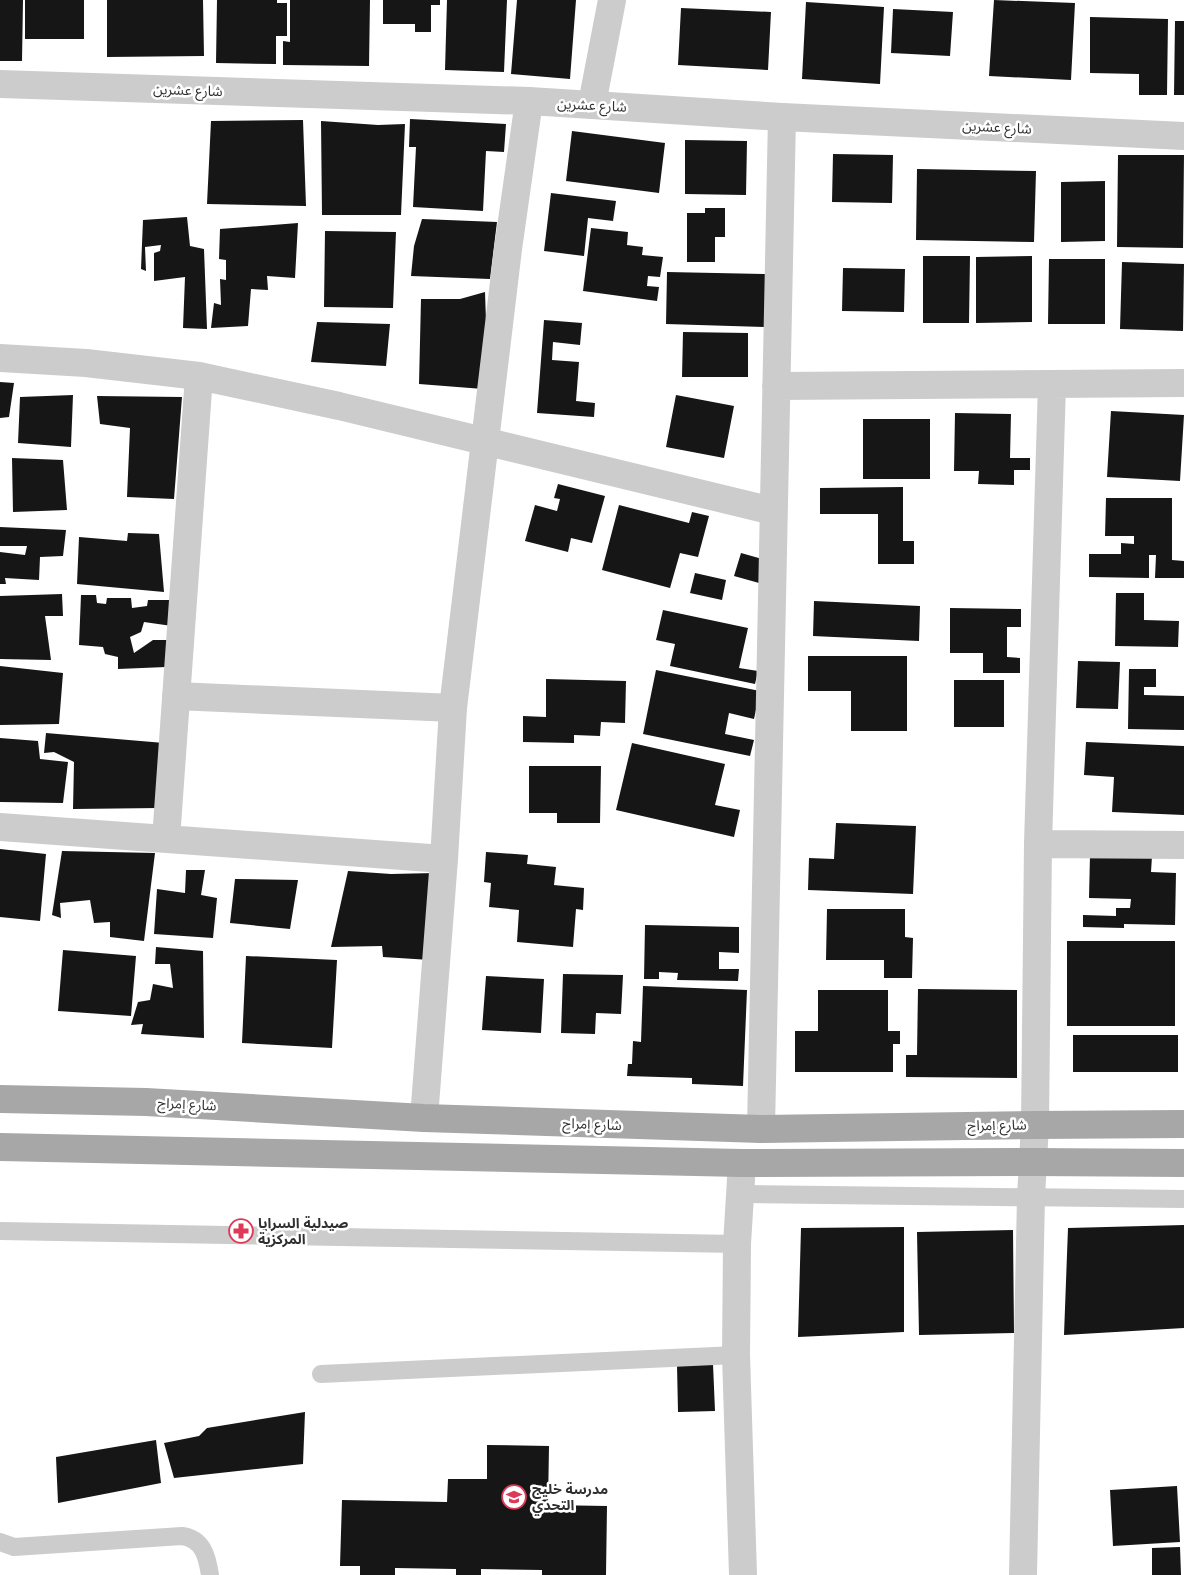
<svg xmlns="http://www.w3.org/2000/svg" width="1184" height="1575" font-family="Quicksand,'Noto Sans Arabic',sans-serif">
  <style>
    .building { fill: #161616 }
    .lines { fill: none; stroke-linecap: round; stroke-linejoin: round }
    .service { stroke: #ccc; stroke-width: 18 }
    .minor { stroke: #ccc; stroke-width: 28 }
    .tertiary { stroke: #ccc; stroke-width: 28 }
    .primary { stroke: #a7a7a7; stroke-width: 28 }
    .labels { text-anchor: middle; stroke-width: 5; stroke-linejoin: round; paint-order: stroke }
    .street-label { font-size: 14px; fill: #2f2f2f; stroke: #fff }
    .poi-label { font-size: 14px; font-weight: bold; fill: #2f2f2f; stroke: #fff; text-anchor: start }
  </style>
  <rect width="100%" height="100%" fill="#fff"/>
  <!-- building -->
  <path class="building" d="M0 0H23L22 61H0Z
    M25 0H84V39H25Z
    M107 0H203L204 56 107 57Z
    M217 0H277V3H287V36H276V64L216 63Z
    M290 0H370L369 66 283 65V41L290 42Z
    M383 0H440V5H431V32H415V24H383Z
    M447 0H507L504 72 445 70Z
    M517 0H576L570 79 511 74Z
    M994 0 1075 3 1071 80 989 76Z
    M806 2 884 7 880 84 802 79Z
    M681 8 771 12 768 70 678 65Z
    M893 9 953 12 950 56 891 53Z
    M1090 17 1168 19 1167 95H1139V74L1090 73Z
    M1175 21H1184V95H1174Z
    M410 119 506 124 504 152 486 151 483 211 413 207 416 147H409Z
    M303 120 306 206 207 204 211 121Z
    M321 121 378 125 405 124 401 215H322Z
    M572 131 665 143 659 193 566 181Z
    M685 140 747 141 746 195 685 194Z
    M833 154 893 155 892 203 832 202Z
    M1118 155H1184L1183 248 1117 247Z
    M917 169 1036 171 1034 242 916 240Z
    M1105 181V241L1061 242V182Z
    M551 193 616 201 613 221 588 218 584 256 544 251Z
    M705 208H725V237H715V262H687V213H705Z
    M187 217 190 246 204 249 207 329 183 328 185 277 154 281V253L160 251 161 245 145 247 146 271 141 269 143 220Z
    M422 219 497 222 490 279 411 276 414 246Z
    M298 223 295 278 267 276 268 290 251 289 248 326 211 328 214 303 221 305 220 279 226 280V260L219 259 220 229Z
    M591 228 628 232 627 245 643 247 642 255 663 257 660 277 648 276 647 286 659 287 657 301 583 291Z
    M325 231 396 232 393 308 324 307Z
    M923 256H970L969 323H923Z
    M1032 256V322L976 323V257Z
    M1049 259H1105V324H1048Z
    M1122 262 1184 264 1183 331 1120 329Z
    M843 268 905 269 904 312 842 311Z
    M667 272 766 274 765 327 666 324Z
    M485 292 486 321 483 389 419 384 421 299H460Z
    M544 320 582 323 580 345 553 342 552 360 579 362 576 401 595 403 594 417 537 413Z
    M317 322 390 324 386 366 311 362Z
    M683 332 748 333V377H682Z
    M0 382 14 383 9 417 0 418Z
    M73 395 71 447 18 443 20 397Z
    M676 395 734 406 724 458 666 447Z
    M97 396 182 397 174 499 127 497 130 428 100 424Z
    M1111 411 1184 415 1180 481 1107 477Z
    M955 413 1011 414 1010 458H1030V470H1014V485L978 484 979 471H954Z
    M863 419H930V479H863Z
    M12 458 63 460 67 510 13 512Z
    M558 484 605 496 592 543 571 538 568 552 525 541 535 505 557 511 560 499 554 498Z
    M903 487V541H914V564H878V514H820V488Z
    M1106 498H1172V560L1184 561V578H1155L1156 555H1149V578L1089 577V554H1121V543L1134 544V536H1105Z
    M619 505 689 523 692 512 709 516 698 557 680 553 670 588 602 570Z
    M0 527 66 530 63 556 40 557 39 580 5 578 6 584H0V552L25 555 27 546H0Z
    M128 533 159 534 164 592 77 584 79 537 127 541Z
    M741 553 766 560 759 583 734 576Z
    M695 573 726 580 722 600 690 593Z
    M1116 593H1144V620L1179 621 1178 647 1115 646Z
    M62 594 63 616H45L51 660 0 659V596Z
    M81 595H96L97 603 106 604 107 598H131L132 608 147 606 148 600H169L172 626 144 622 141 632 130 637 134 653 153 640H168L166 667 118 669V657L105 654 103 647 79 645Z
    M814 601 920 606 919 641 813 636Z
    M950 608 1021 609V627H1007V657L1020 658V673H983V653H950Z
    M663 610 748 628 739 668 758 671 755 684 670 666 675 644 656 640Z
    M808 656H907V731H851V691H808Z
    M1078 661 1120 662 1118 709 1076 708Z
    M0 666 63 673 59 724 0 725Z
    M1129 669H1156V687H1144V695L1184 696V730L1128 729Z
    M656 670 760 691 754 719 729 713 725 734 754 740 750 756 643 734Z
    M546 679 626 681 625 723 601 722 600 736 574 735V743L523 742V716L546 717Z
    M954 680H1004V727H954Z
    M46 733 164 743 159 808 73 809 74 762 54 752 44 753Z
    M0 738 38 741 40 759 68 762 63 803 0 802Z
    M1086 742 1184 746V815L1112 812 1114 777 1084 775Z
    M632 743 725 764 715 805 740 810 734 837 616 810Z
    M529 766H601L600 823H557V813H529Z
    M836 823 916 826 913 894 808 890 809 858 834 859Z
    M0 849 46 854 40 921 0 917Z
    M62 851 155 853 144 941 110 937V922L94 923 90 900 60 903 61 918 52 915Z
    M486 852 528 855 527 864 556 867 554 885 584 888 583 910 576 909 573 947 517 942 519 910 489 907 491 883 484 882Z
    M1090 855 1152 856 1151 872 1176 873 1175 925 1124 924V928L1083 927V915L1116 916V908H1130L1131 899 1089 898Z
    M186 870H205L201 895 217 898 213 938 154 934 157 889 185 893Z
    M348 871 391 874 435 873 430 960 383 957 382 946 331 947Z
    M235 879 298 880 290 929 230 923Z
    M827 909H905V937L913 938 912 978H884V960H826Z
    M645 925 739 927V953L719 952V969H739L738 981 677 980 678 973 659 972V979H644Z
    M1067 941H1175V1026H1067Z
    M156 947 203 951 204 1038 141 1034 143 1024 131 1025 138 1002 150 1000 153 984 173 988 170 964H155Z
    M63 950 136 956 131 1016 58 1011Z
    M246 956 337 960 332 1048 242 1043Z
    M563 974 623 975 621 1014 596 1013 595 1034 561 1033Z
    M486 976 544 979 541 1033 482 1030Z
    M643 986 747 990 743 1086 692 1084V1078L627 1076 628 1064H632L633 1041 641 1042Z
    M918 989 1017 990V1078L906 1077V1055H917Z
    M818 990H888V1031H900V1044H893V1072H795V1031H818Z
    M1073 1035H1178V1072H1073Z
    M1184 1225V1328L1064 1335 1068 1228Z
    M904 1227V1332L798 1337 801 1228Z
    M1013 1230 1014 1333 919 1335 917 1232Z
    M713 1364 715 1411 678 1412 677 1365Z
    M305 1412 303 1464 174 1478 164 1443 199 1436 207 1428Z
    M156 1440 161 1483 58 1503 56 1457Z
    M487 1445 549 1446 548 1505 607 1506 606 1575H542V1570L481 1569V1575H456V1569L395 1568V1575H360V1566H340L342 1500 447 1502 448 1479H487Z
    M1177 1486 1180 1542 1113 1546 1110 1490Z
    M1180 1547 1181 1575H1152V1548Z"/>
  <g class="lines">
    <!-- service -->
    <path class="service" d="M740 1194 1184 1199
      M0 1231 737 1244
      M321 1374 736 1355
      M0 1542 14 1547 182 1536C203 1539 207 1556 210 1575"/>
    <!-- minor -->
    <path class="minor" d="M592 104 612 0
      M0 358 86 363 199 376 339 406 773 511
      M776 386 1184 383
      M176 696 453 708
      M0 827 444 859
      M166 839 199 376
      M1038 844 1184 845
      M424 1118 444 859 453 708 508 249 529 101
      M761 1129 782 117
      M742 1163 737 1244 736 1355 743 1575
      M1023 1575 1031 1197 1035 1125 1038 844 1052 384"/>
    <!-- tertiary -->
    <path class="tertiary" d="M0 84 529 101 782 117 1184 136"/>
    <!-- primary -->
    <path class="primary" d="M0 1099 146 1102 424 1118 761 1129 1035 1125 1184 1124
      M0 1147 742 1163 1033 1162 1184 1163"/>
  </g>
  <!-- icons -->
  <defs>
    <g id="pharmacy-ring" transform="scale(1.25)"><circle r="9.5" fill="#fff" stroke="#de3a57" stroke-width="1.5"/><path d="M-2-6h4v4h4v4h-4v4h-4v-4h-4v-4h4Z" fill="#de3a57"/></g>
    <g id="school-ring" transform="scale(1.25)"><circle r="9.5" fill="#fff" stroke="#de3a57" stroke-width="1.5"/><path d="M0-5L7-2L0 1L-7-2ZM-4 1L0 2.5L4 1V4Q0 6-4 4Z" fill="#de3a57"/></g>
  </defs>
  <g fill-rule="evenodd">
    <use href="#pharmacy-ring" x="241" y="1231"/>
    <use href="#school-ring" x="514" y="1497"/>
  </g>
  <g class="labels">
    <!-- street labels -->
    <g class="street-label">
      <text transform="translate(188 90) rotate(2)" y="5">شارع عشرين</text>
      <text transform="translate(592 105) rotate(3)" y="5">شارع عشرين</text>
      <text transform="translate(997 127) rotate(3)" y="5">شارع عشرين</text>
      <text transform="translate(187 1104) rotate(3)" y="5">شارع إمراح</text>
      <text transform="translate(592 1124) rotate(2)" y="5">شارع إمراح</text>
      <text transform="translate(997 1125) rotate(-1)" y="5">شارع إمراح</text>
    </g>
    <!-- poi labels -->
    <g class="poi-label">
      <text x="258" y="1228">صيدلية السرايا<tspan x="258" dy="16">المركزية</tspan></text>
      <text x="532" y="1494">مدرسة خليج<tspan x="532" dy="16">التحدي</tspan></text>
    </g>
  </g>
</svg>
